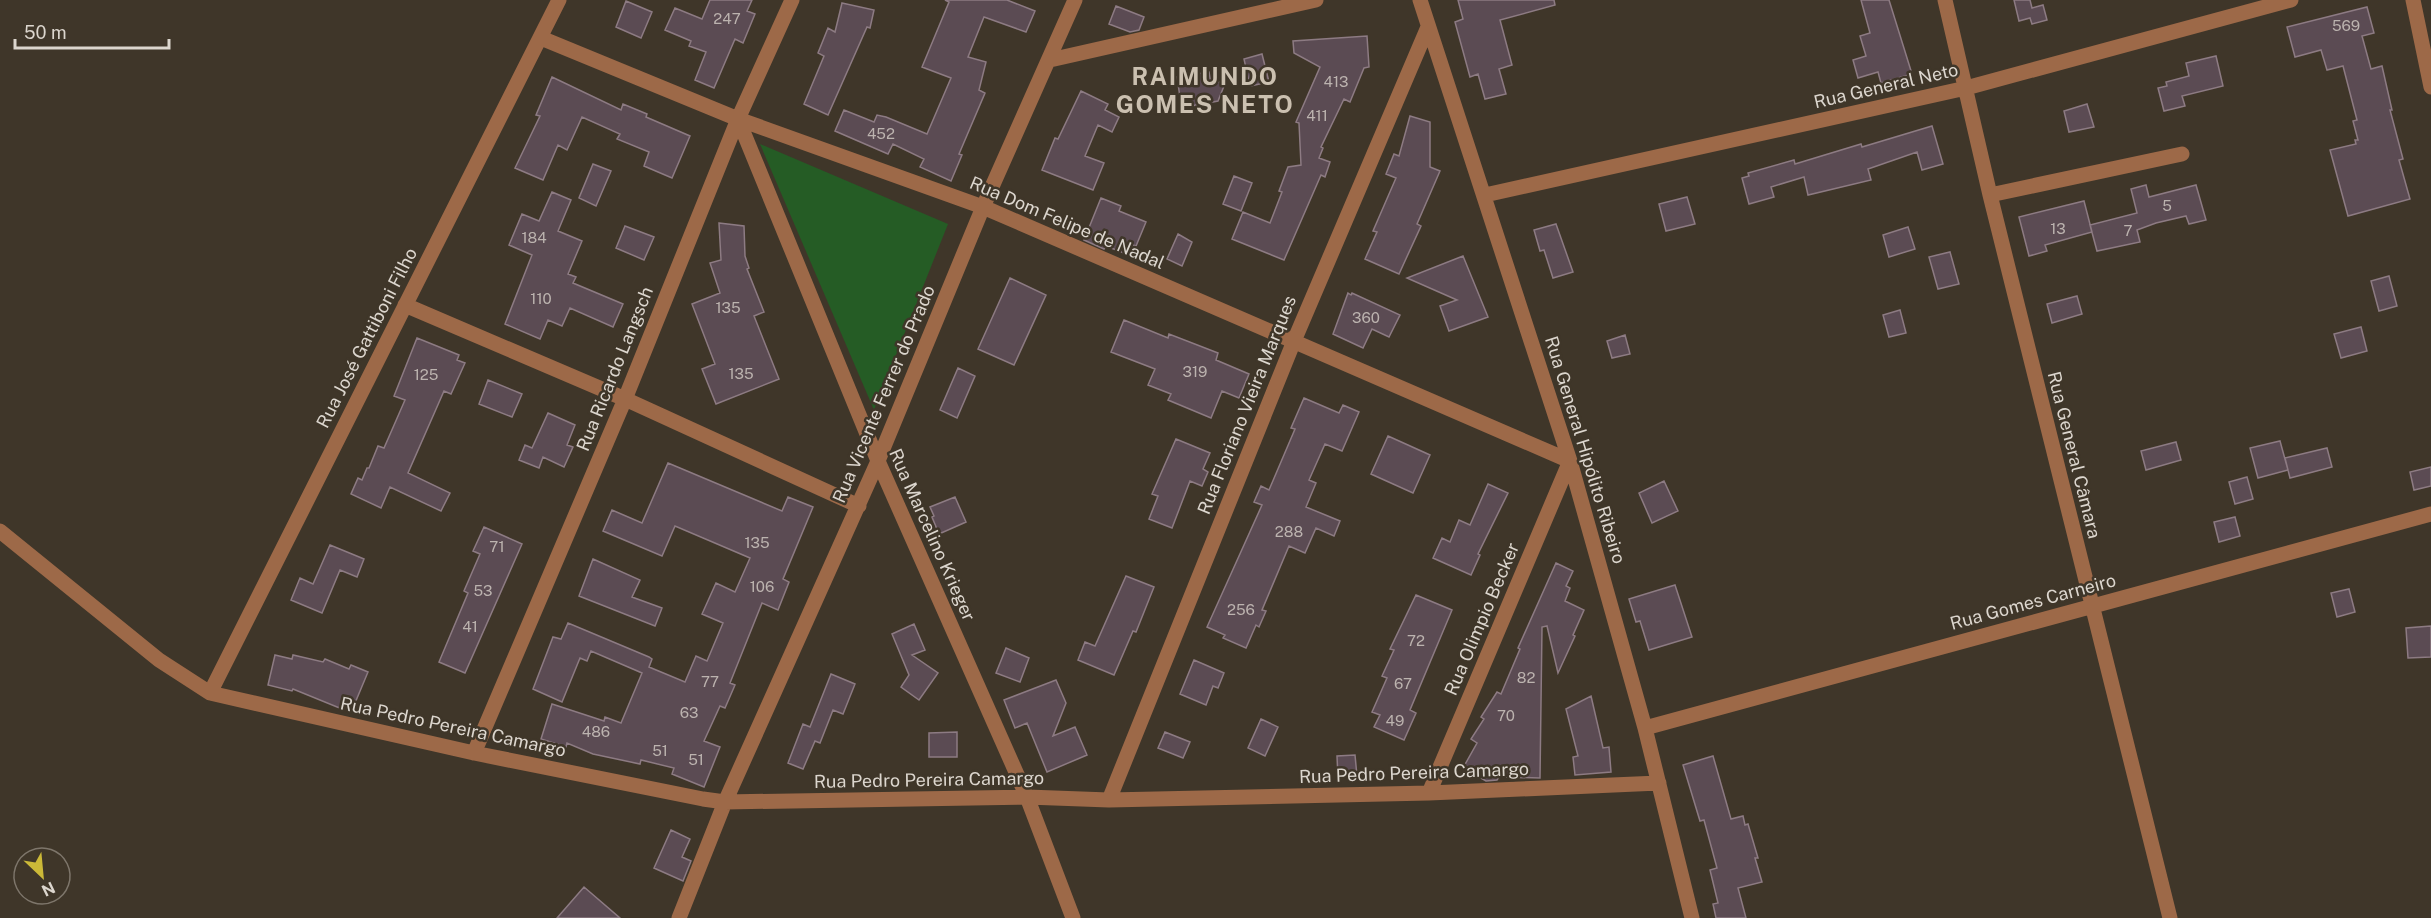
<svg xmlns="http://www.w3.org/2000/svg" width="2431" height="918" font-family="'Public Sans',sans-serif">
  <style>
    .green { fill: #255c25 }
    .building { fill: #5b4b53; stroke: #8d7b83; stroke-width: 1.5 }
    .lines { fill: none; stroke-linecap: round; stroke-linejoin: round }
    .minor { stroke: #9d6948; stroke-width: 15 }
    .labels { text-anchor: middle; stroke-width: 5; stroke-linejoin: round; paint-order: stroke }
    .number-label { font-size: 15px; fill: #bcb3af }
    .street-label { font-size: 18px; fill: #dcd6ce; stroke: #3f3629 }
    .district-label { font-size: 24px; font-weight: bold; letter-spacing: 1.5px; fill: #cbc0b0; stroke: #3f3629 }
  </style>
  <rect width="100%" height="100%" fill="#3f3629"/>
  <!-- green -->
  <path class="green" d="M760 144 948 224 874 410Z"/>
  <!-- building -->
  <path class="building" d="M710 0H752L747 11 755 14 743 43 735 39 714 88 695 80 706 52 689 46 691 41 665 30 675 8 702 19Z
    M945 0H1007L1035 11 1026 32 984 17 968 57 986 62 979 90 985 93 959 154 962 155 951 181 920 167 924 159 893 144 888 154 835 131 844 110 874 122 877 115 886 117 927 134 951 78 922 67 949 2Z
    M1458 0H1554L1555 5 1500 20 1512 65 1499 69 1506 94 1485 99 1478 74 1470 77 1455 22 1463 19Z
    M1861 0H1889L1912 74 1881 83 1878 72 1858 78 1853 60 1866 56 1860 36 1870 33Z
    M2014 0H2030L2032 8 2043 5 2047 20 2032 24 2030 18 2019 21Z
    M626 1 652 12 641 38 616 27Z
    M842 3 874 10 870 28 867 27 828 115 804 104 824 56 818 53 828 28 835 32Z
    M1116 6 1144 17 1139 30 1130 32 1109 24Z
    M2367 7 2374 33 2362 36 2371 69 2382 66 2392 110H2390L2403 159 2399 160 2410 199 2348 216 2330 150 2356 144 2355 140H2358L2353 121 2357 120 2343 66 2327 70 2321 50 2295 57 2287 27Z
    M1367 36 1369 67 1364 68 1350 102 1344 99 1321 147 1323 148 1319 158 1330 162 1325 177 1321 175 1284 260 1232 239 1243 212 1270 223 1282 192 1279 191 1288 167 1301 165 1299 123 1296 122 1320 67 1294 53 1293 41Z
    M1262 54 1269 82 1250 86 1244 59Z
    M2216 56 2223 86 2182 96 2185 106 2164 111 2158 88 2167 86 2166 82 2189 76 2186 63Z
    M1209 72 1211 83 1226 81 1218 101 1191 106 1190 95 1180 97 1177 77Z
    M552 77 621 110 623 104 647 114 646 117 690 136 672 178 644 166 649 152 617 139 620 134 582 117 567 150 558 145 543 180 515 168 540 116 536 115Z
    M1081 91 1108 104 1105 110 1119 117 1112 132 1098 125 1085 156 1104 163 1093 190 1042 170 1055 138 1058 139Z
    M2087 104 2094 127 2069 132 2064 111Z
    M1410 116 1430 122V167L1440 171 1417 224 1421 226 1399 274 1365 259 1377 232 1373 231 1396 178 1386 174 1394 154 1399 156Z
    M1932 126 1943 164 1922 170 1917 152 1868 169 1871 180 1808 195 1804 177 1771 187 1774 197 1749 204 1742 178 1749 176 1748 173 1794 160 1795 164 1861 144 1862 147Z
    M593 164 611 171 596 206 579 198Z
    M1234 176 1252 183 1241 211 1223 204Z
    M2146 185 2149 197 2196 185 2206 220 2189 224 2186 216 2156 223 2137 230 2140 242 2097 251 2090 225 2137 213 2131 189Z
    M552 192 571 200 558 231 582 241 568 274 576 277 573 283 623 304 613 327 570 308 562 326 548 320 540 339 505 324 532 255 509 245 522 214 539 221Z
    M1687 197 1695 224 1666 231 1659 204Z
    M1101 198 1121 206 1119 211 1146 222 1136 246 1133 245 1129 255 1106 246 1104 249 1084 240Z
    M2084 201 2092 232 2045 245 2047 251 2029 256 2019 217Z
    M719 223 744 226 745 256 749 268 747 269 764 312 754 316 779 379 716 404 702 369 715 364 692 304 720 293 710 263 721 260Z
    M1556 224 1573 272 1553 278 1544 250 1540 251 1534 230Z
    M625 226 654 237 644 260 616 248Z
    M1908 227 1915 249 1889 257 1883 235Z
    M1178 234 1192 242 1182 266 1167 259Z
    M1950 252 1959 284 1938 289 1929 257Z
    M1463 256 1488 317 1449 331 1440 306 1457 300 1407 278Z
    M2389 276 2397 306 2379 311 2371 281Z
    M1010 278 1046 295 1014 365 978 349Z
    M1348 293 1351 295 1352 293 1400 315 1389 337 1372 329 1363 348 1333 334Z
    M2077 296 2082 314 2052 323 2047 304Z
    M1900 310 1906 333 1889 337 1883 315Z
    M1124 320 1168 338 1169 334 1218 353 1216 360 1249 374 1239 398 1222 391 1211 418 1168 400 1171 394 1148 385 1155 369 1111 352Z
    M2361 327 2367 351 2341 358 2334 334Z
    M1625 335 1630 354 1612 358 1607 341Z
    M417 338 459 355 457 360 465 363 451 394 444 391 408 473 450 493 441 511 390 487 381 508 351 494 358 478 362 480 367 468H369L378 446 384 448 405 400 394 396Z
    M958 368 975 376 957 418 940 410Z
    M488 380 522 394 512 417 479 404Z
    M1304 398 1339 413 1343 405 1359 412 1342 451 1325 444 1309 480 1316 483 1306 507 1340 521 1334 536 1316 528 1305 553 1289 546 1262 610 1266 611 1259 627 1256 625 1246 648 1223 638 1225 635 1207 627 1262 505 1254 502 1261 486 1269 490 1295 429 1291 428Z
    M548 413 575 425 567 445 573 447 564 467 543 457 539 468 519 460 525 445 532 448Z
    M1388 436 1430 455 1413 493 1371 474Z
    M1176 439 1210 453 1203 469 1208 472 1202 486 1190 481 1172 528 1149 519 1158 496 1152 494Z
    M2280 441 2288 470 2258 478 2250 448Z
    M2176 442 2181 460 2146 470 2141 451Z
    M2327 448 2332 467 2290 478 2285 458Z
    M668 463 782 511 788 497 813 507 783 579 789 582 778 610 762 603 730 683 735 685 725 708 720 706 704 741 720 747 704 787 672 774 674 768 641 760 640 764 593 754 567 743 566 747 541 739 552 704 604 721 605 717 621 723 642 673 591 651 587 661 580 658 562 702 533 689 553 637 561 639 568 623 649 657 652 659 649 667 685 682 696 656 707 661 723 623 702 614 716 583 735 592 750 558 675 526 662 556 603 531 612 510 642 523Z
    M2431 467V486L2414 490 2410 472Z
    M2247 477 2253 499 2235 504 2229 482Z
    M1664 481 1678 511 1652 523 1639 493Z
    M1488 484 1508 493 1478 554 1480 555 1471 575 1433 558 1442 538 1450 542 1459 520 1470 525Z
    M955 497 966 522 939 534 932 517 934 516 930 507Z
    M2235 517 2240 536 2219 542 2214 522Z
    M484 527 522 544 465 673 439 662 468 593 464 591 480 554 473 551Z
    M330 545 364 559 357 577 340 570 322 613 291 600 300 578 313 584Z
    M593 559 640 580 632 597 662 608 655 626 579 596Z
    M1556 563 1573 571 1566 586 1570 588 1565 601 1584 610 1573 635 1575 636 1558 673 1547 626 1542 627 1540 778 1499 777 1497 780 1486 781 1463 768 1477 743 1471 739 1484 719 1481 717 1497 692 1501 694 1520 649 1518 648Z
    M1126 576 1154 587 1136 632 1133 631 1114 675 1078 660 1085 642 1095 646Z
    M1675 585 1692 637 1649 650 1640 621 1636 622 1629 599Z
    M2349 589 2355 612 2337 617 2331 593Z
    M1416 595 1452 610 1410 710 1416 713 1404 740 1374 727 1380 715 1372 712 1387 678 1382 676 1394 650 1390 649Z
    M914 624 925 650 912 655 938 673 919 700 901 687 909 675 892 634Z
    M2431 626V657L2408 658 2406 628Z
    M1006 648 1029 658 1020 682 996 673Z
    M275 655 292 659 293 655 323 662 325 659 349 669 351 665 368 672 355 703 346 700 342 709 293 689 292 691 268 685Z
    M1194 660 1224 673 1218 688 1213 686 1206 705 1180 694Z
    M831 674 855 684 843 714 833 710 820 743 815 741 803 769 788 763 803 724 810 727Z
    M1056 680 1066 703 1053 736 1075 727 1087 755 1047 772 1027 723 1015 728 1004 700Z
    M1591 696 1603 748 1609 747 1611 772 1575 775 1573 757 1578 756 1566 709Z
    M1261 719 1278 727 1265 756 1248 748Z
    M957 732V757H929V733Z
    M1165 732 1190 742 1183 758 1158 748Z
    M1355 755 1357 776 1338 778 1337 756Z
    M1713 756 1731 819 1743 816 1745 825 1748 824 1758 858H1755L1762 882 1738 888 1746 918H1716L1713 904 1718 903 1710 870 1717 868 1704 820 1700 821 1683 765Z
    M671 830 690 839 682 857 691 861 683 881 654 868Z
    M584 887 620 918H557Z"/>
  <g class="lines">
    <!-- minor -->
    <path class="minor" d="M1420 0 1570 461 1645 728 1692 918
      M1945 0 1990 195 2170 918
      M2413 0 2431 87
      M541 38 738 119 983 207 1570 461 1429 793
      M1050 60 1316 0
      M738 119 878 461 1027 797 1073 918
      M1485 195 1966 88 2291 0
      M1990 195 2182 154
      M405 305 625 399 859 506
      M0 531 159 660 210 693 474 753 703 799 725 802 1027 797 1109 800 1429 793 1659 783
      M210 693 559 0
      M1645 728 2431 514
      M474 753 625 399 738 119 792 0
      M1109 800 1294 341 1428 27
      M679 918 725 802 878 461 983 207 1075 0"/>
  </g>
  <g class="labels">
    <!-- number labels -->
    <g class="number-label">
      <text x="727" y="24">247</text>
      <text x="2346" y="31">569</text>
      <text x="1336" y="87">413</text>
      <text x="1317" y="121">411</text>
      <text x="881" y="139">452</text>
      <text x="2167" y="211">5</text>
      <text x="2058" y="234">13</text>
      <text x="2128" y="236">7</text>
      <text x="534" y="243">184</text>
      <text x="541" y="304">110</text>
      <text x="728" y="313">135</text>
      <text x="1366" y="323">360</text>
      <text x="1195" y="377">319</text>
      <text x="741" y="379">135</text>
      <text x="426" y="380">125</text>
      <text x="1289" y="537">288</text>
      <text x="757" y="548">135</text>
      <text x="497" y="552">71</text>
      <text x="762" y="592">106</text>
      <text x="483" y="596">53</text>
      <text x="1241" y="615">256</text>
      <text x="470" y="632">41</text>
      <text x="1416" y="646">72</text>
      <text x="1526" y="683">82</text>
      <text x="710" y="687">77</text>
      <text x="1403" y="689">67</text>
      <text x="689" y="718">63</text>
      <text x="1506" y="721">70</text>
      <text x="1395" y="726">49</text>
      <text x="596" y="737">486</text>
      <text x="660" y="756">51</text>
      <text x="696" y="765">51</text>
    </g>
    <!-- street labels -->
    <g class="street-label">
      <text transform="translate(1886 86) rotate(-13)" y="6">Rua General Neto</text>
      <text transform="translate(1067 223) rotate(23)" y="6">Rua Dom Felipe de Nadal</text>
      <text transform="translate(367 338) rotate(-63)" y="6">Rua José Gattiboni Filho</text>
      <text transform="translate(615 369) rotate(-68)" y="6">Rua Ricardo Langsch</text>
      <text transform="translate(884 394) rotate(-67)" y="6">Rua Vicente Ferrer do Prado</text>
      <text transform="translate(1247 405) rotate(-68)" y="6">Rua Floriano Vieira Marques</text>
      <text transform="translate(1585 450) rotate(73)" y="6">Rua General Hipólito Ribeiro</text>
      <text transform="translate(2074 455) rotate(76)" y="6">Rua General Câmara</text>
      <text transform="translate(932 535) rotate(66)" y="6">Rua Marcelino Krieger</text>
      <text transform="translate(2033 602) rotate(-15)" y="6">Rua Gomes Carneiro</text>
      <text transform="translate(1482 619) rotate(-67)" y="6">Rua Olimpio Becker</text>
      <text transform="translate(453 727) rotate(12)" y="6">Rua Pedro Pereira Camargo</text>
      <text transform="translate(1414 773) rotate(-2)" y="6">Rua Pedro Pereira Camargo</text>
      <text transform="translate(929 780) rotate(-1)" y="6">Rua Pedro Pereira Camargo</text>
    </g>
    <!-- district labels -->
    <g class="district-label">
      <text x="1205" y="85">RAIMUNDO<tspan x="1205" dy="28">GOMES NETO</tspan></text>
    </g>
  </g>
  <!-- north arrow -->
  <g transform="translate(42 876) rotate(154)"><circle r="28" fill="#3f3629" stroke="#7e766b" stroke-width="1.5"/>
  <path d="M0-4.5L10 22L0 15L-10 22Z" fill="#ccb938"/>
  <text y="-9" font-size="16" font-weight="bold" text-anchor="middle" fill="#dcd6ce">N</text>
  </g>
  <!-- scale -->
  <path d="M15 39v9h154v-9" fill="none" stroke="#dcd6ce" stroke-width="3"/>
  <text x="24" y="39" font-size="18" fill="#dcd6ce" stroke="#3f3629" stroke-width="4.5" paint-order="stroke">50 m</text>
</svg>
